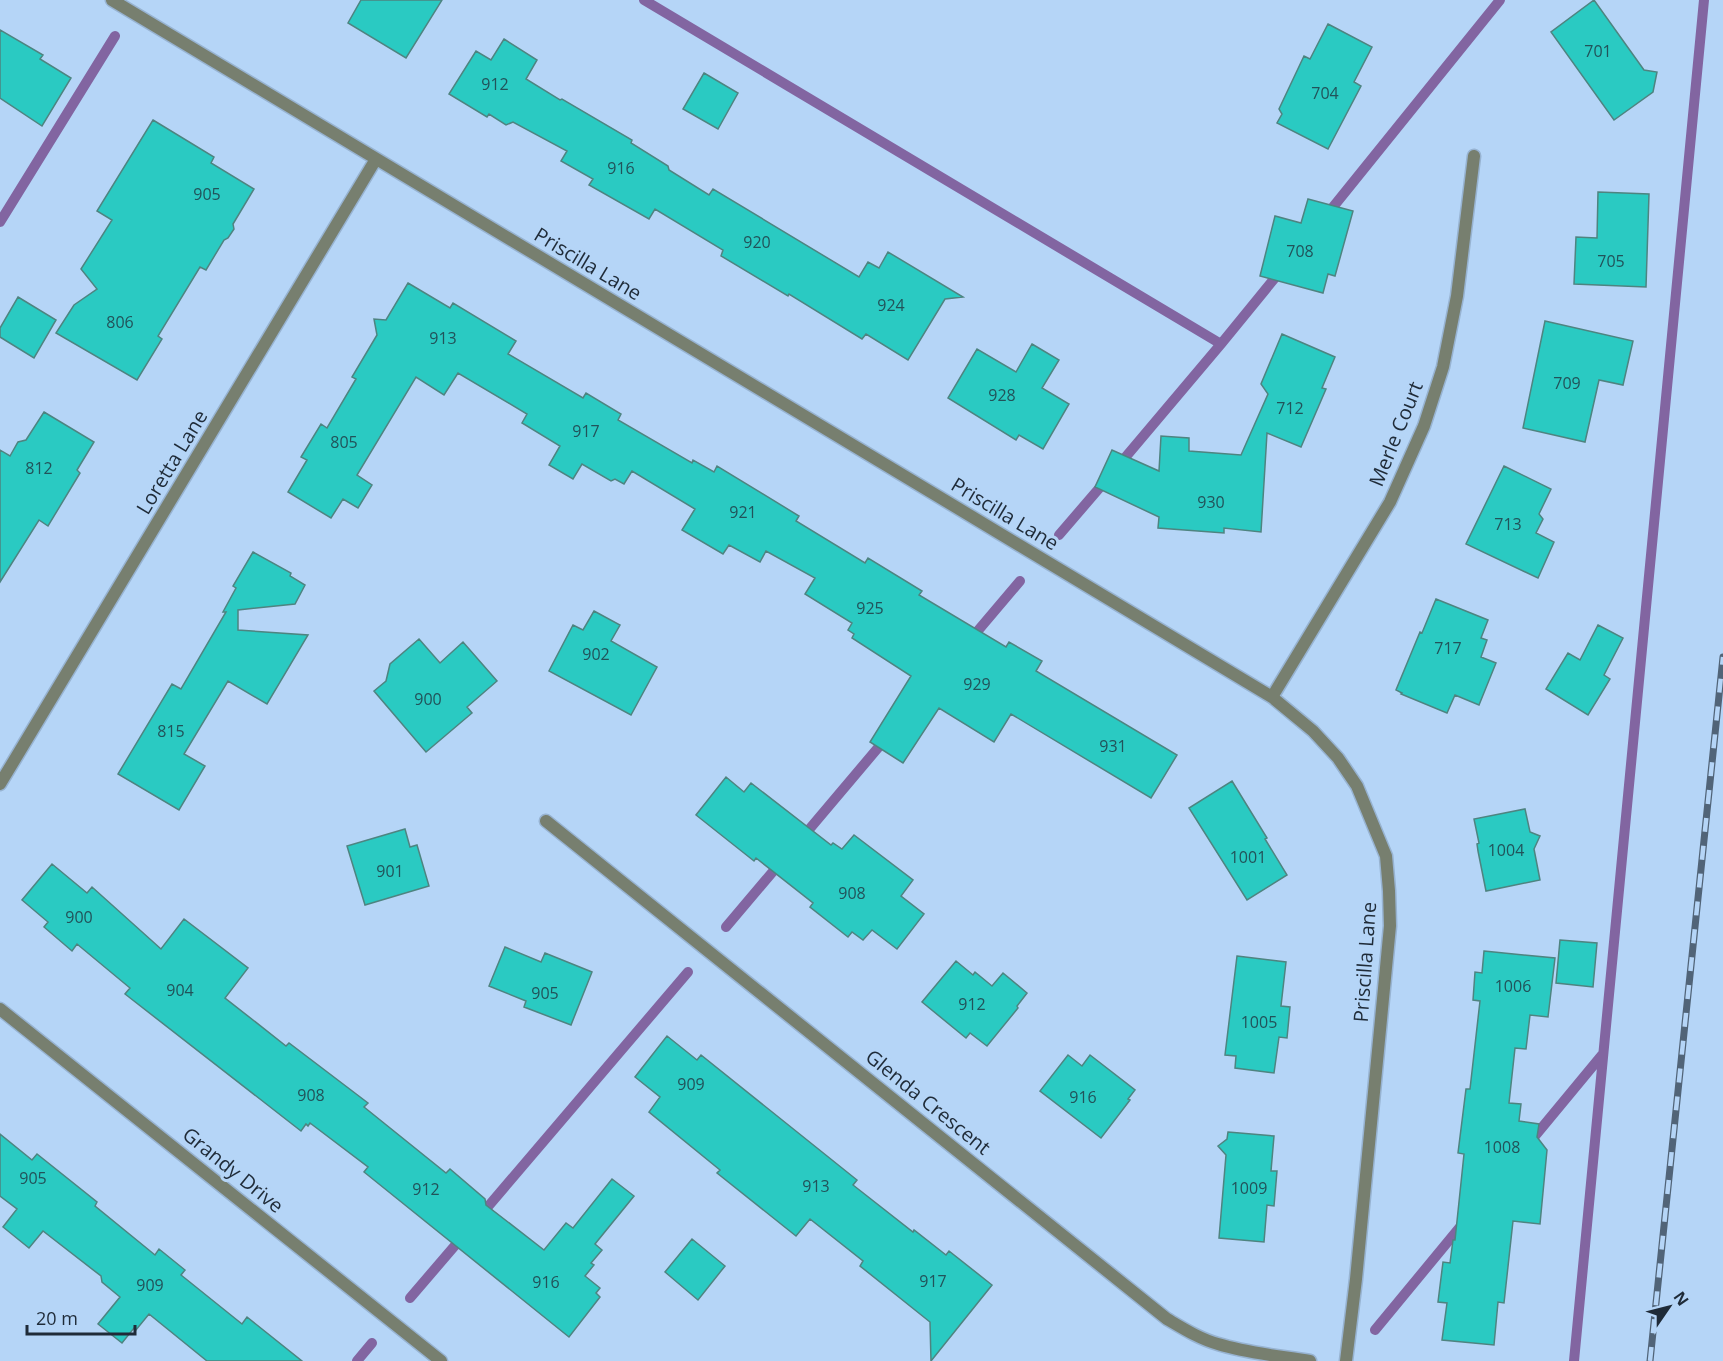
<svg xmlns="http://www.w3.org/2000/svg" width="1723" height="1361" font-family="'Open Sans',sans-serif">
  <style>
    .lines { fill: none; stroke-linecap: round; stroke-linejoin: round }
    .stream { stroke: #8265a1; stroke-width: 10 }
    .building { fill: #2acac2; stroke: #4e8480; stroke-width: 1.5 }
    .minor-casing { stroke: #97b3d1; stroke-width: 15 }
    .minor { stroke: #777f6f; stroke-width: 12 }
    .rail-casing { stroke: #516478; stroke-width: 7 }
    .rail { stroke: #b5d5f7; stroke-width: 4.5; stroke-dasharray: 14; stroke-linecap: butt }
    .labels { text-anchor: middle; stroke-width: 6; stroke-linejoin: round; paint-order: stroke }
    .number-label { font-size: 16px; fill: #22535a }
    .street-label { font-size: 20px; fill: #1f2b38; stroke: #b5d5f7 }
  </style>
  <rect width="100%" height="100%" fill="#b5d5f7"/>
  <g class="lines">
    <!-- stream -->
    <path class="stream" d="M644 0 1221 344
      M1325 217 1500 0
      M0 222 115 36
      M1118 466 1221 344 1283 268
      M1059 535 1108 478
      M970 640 1020 581
      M801 839 888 736
      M726 927 781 862
      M1530 1142 1602 1055
      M480 1216 688 972
      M410 1298 464 1235
      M1375 1330 1465 1221
      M357 1361 372 1343
      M1574 1361 1704 0"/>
  </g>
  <!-- building -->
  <path class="building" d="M361 0H442L406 58 348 23Z
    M1594 0 1644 70 1657 72 1653 92 1614 120 1551 32Z
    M1328 24 1372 47 1354 82 1361 86 1328 149 1277 123 1282 114 1279 109 1304 56 1310 59Z
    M0 30 43 55 40 59 71 78 42 126 0 98Z
    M504 39 537 60 526 79 560 100 562 99 632 140 631 143 668 166 669 170 709 195 713 189 859 277 868 262 879 268 888 252 963 297 945 299 908 360 866 334 862 339 789 294 788 296 721 256 723 250 655 209 649 219 589 185 593 179 561 161 567 151 513 122 506 125 489 114 487 117 449 94 476 51 491 60Z
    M704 73 738 93 718 129 683 109Z
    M153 120 214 157 211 163 254 189 233 224 234 229 228 238 224 240 206 270 200 267 158 336 162 339 137 380 56 333 74 305 97 289 81 269 112 220 97 211Z
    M1598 192 1649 194 1646 287 1574 284 1576 237 1597 238Z
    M1308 199 1353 211 1335 276 1328 274 1323 293 1260 276 1275 216 1301 223Z
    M408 283 450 308 453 303 516 341 508 354 583 398 586 393 621 414 618 420 692 463 693 460 714 472 717 466 799 516 796 521 865 563 868 558 922 591 919 595 1006 647 1009 642 1042 661 1036 671 1177 755 1151 798 1011 714 994 742 939 708 903 763 870 742 911 676 852 638 854 634 848 630 852 623 805 594 815 578 766 551 760 562 729 545 723 554 682 530 695 509 632 471 624 484 615 479 611 481 582 464 573 479 549 465 560 446 522 423 527 414 458 373 444 395 416 377 357 475 372 485 358 508 343 499 331 518 288 492 307 460 301 457 321 424 327 428 356 379 352 377 377 335 374 319 386 320Z
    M18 297 56 320 34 358 0 337V328Z
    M1545 321 1633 341 1623 385 1599 380 1585 442 1523 428Z
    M1282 334 1335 357 1322 388 1326 389 1301 447 1267 433 1261 532 1224 528V533L1158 528 1159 517 1095 487 1112 450 1159 471 1161 436 1189 438V451L1241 455 1268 394 1261 384Z
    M1032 344 1059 360 1042 388 1069 404 1043 449 1019 435 1016 440 948 398 977 349 1016 372Z
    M44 412 94 442 77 470 80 473 48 526 39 520 0 582V450L10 456 18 442 26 440Z
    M1504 466 1551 489 1539 514 1543 519 1536 533 1554 542 1538 578 1466 544Z
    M253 552 291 573 290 576 305 585 295 604 238 610V630L308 635 267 704 228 681 184 754 205 766 179 810 118 774 172 684 181 689 226 612H223L236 588 233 586Z
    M1436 599 1488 620 1481 638 1487 640 1481 657 1496 663 1479 705 1455 695 1447 713 1401 694 1402 693 1396 690 1420 632 1422 633Z
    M594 611 620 625 611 641 657 667 631 715 549 671 573 625 583 630Z
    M1598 625 1623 638 1604 675 1610 679 1588 715 1546 689 1568 653 1580 660Z
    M419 639 440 663 463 642 497 681 467 707 472 713 426 752 374 691 386 681 390 664Z
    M726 777 744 792 751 783 831 845 833 843 842 849 854 835 913 880 901 896 924 914 897 949 872 930 863 940 852 932 848 937 810 907 813 903 756 858 754 861 696 815Z
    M1232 781 1267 838 1265 839 1287 875 1247 900 1189 808Z
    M1525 809 1530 832 1540 836 1534 849 1540 880 1486 891 1478 851 1477 844 1479 843 1474 819Z
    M405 829 410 847 417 845 429 886 365 905 347 846Z
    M52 864 87 893 92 887 161 949 184 919 248 968 225 998 286 1046 289 1043 368 1103 364 1107 446 1173 450 1169 485 1199 486 1205 544 1250 566 1223 573 1228 612 1179 634 1196 595 1244 602 1250 591 1263 594 1265 585 1276 600 1288 596 1293 600 1297 569 1337 364 1172 368 1167 310 1123 308 1126 306 1124 301 1131 125 994 130 988 77 944 72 951 44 927 48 922 22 900Z
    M1560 940 1597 943 1593 987 1556 983Z
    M505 947 541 962 545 953 592 972 571 1025 524 1007 526 1001 489 986Z
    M1484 951 1555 958 1548 1017 1530 1015 1526 1049 1515 1048 1509 1103 1521 1104 1519 1121 1539 1124 1537 1137 1547 1150 1540 1224 1513 1221 1504 1303 1498 1302 1494 1345 1442 1340 1447 1303 1438 1302 1443 1262 1450 1263 1453 1240H1455L1464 1154 1458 1153 1466 1089H1470L1480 1001 1473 1000 1475 972 1482 973Z
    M1237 956 1286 962 1281 1006 1290 1007 1287 1038 1279 1037 1274 1073 1235 1068 1236 1056 1225 1055Z
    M956 961 973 975 975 972 992 986 1003 973 1027 993 1017 1006 1018 1008 987 1046 970 1033 966 1038 922 1002Z
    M667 1036 697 1060 701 1055 857 1180 853 1185 913 1232 914 1230 946 1255 949 1251 992 1285 931 1361 930 1322 860 1266 863 1261 810 1219 796 1236 717 1173 720 1170 649 1112 660 1097 635 1077Z
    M1068 1055 1082 1066 1090 1055 1135 1090 1128 1099 1130 1100 1101 1138 1040 1091Z
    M1228 1132 1274 1136 1271 1171H1277L1274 1206 1267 1205 1264 1242 1219 1238 1226 1155 1218 1146 1227 1139Z
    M0 1134 32 1160 37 1154 97 1202 95 1206 155 1255 159 1249 185 1270 181 1275 242 1324 247 1317 302 1361H207L149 1314 136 1330 134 1328 122 1343 98 1324 120 1297 102 1282 101 1276 43 1231 29 1248 3 1227 17 1209 0 1196Z
    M692 1239 725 1266 698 1300 665 1272Z"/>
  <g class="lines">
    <!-- minor casing -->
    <g class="minor-casing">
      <path id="minor" d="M112 0 1272 697 1313 731 1338 758 1357 786 1386 856 1389 891 1390 926 1356 1279 1346 1361
        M1272 697 1390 502 1424 426 1443 367 1457 296 1474 156
        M0 784 376 159
        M546 821 1167 1319C1184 1329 1200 1339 1218 1344 1247 1353 1279 1356 1310 1361
        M0 1009 441 1361"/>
    </g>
    <!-- minor -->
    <use href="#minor" class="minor"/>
    <!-- rail casing -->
    <g class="rail-casing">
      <path id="rail" d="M1650 1361 1723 657"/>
    </g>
    <!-- rail -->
    <use href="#rail" class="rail"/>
  </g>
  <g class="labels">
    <!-- number labels -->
    <g class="number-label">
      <text x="1598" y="57">701</text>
      <text x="495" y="90">912</text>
      <text x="1325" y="99">704</text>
      <text x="621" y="174">916</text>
      <text x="207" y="200">905</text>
      <text x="757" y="248">920</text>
      <text x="1300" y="257">708</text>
      <text x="1611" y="267">705</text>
      <text x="891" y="311">924</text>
      <text x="120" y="328">806</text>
      <text x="443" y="344">913</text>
      <text x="1567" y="389">709</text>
      <text x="1002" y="401">928</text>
      <text x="1290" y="414">712</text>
      <text x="586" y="437">917</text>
      <text x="344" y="448">805</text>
      <text x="39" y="474">812</text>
      <text x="1211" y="508">930</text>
      <text x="743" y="518">921</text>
      <text x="1508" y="530">713</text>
      <text x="870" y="614">925</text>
      <text x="1448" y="654">717</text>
      <text x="596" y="660">902</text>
      <text x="977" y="690">929</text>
      <text x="428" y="705">900</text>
      <text x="171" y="737">815</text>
      <text x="1113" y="752">931</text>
      <text x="1506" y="856">1004</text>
      <text x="1248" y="863">1001</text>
      <text x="390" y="877">901</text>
      <text x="852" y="899">908</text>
      <text x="79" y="923">900</text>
      <text x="1513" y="992">1006</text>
      <text x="180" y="996">904</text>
      <text x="545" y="999">905</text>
      <text x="972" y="1010">912</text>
      <text x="1259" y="1028">1005</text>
      <text x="691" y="1090">909</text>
      <text x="311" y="1101">908</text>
      <text x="1083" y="1103">916</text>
      <text x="1502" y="1153">1008</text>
      <text x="33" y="1184">905</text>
      <text x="816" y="1192">913</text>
      <text x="1249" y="1194">1009</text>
      <text x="426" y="1195">912</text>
      <text x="933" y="1287">917</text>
      <text x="546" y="1288">916</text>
      <text x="150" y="1291">909</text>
    </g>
    <!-- street labels -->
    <g class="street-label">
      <text transform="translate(588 264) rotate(31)" y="7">Priscilla Lane</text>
      <text transform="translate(1396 434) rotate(-68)" y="7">Merle Court</text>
      <text transform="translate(172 462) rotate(-59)" y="7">Loretta Lane</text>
      <text transform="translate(1005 514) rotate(31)" y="7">Priscilla Lane</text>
      <text transform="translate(1365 962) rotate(-86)" y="7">Priscilla Lane</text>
      <text transform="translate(928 1102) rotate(39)" y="7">Glenda Crescent</text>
      <text transform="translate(233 1170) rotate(39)" y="7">Grandy Drive</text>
    </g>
  </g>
  <!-- north arrow -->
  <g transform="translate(1669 1307) rotate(55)" stroke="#b5d5f7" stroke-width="4.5" paint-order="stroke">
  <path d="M0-4.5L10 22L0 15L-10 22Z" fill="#1f2b38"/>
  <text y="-9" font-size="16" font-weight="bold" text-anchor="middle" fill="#1f2b38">N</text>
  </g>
  <!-- scale -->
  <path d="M27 1325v9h108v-9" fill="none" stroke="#1f2b38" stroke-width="3"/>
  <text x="36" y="1325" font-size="18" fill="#1f2b38" stroke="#b5d5f7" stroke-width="4.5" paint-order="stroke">20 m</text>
</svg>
